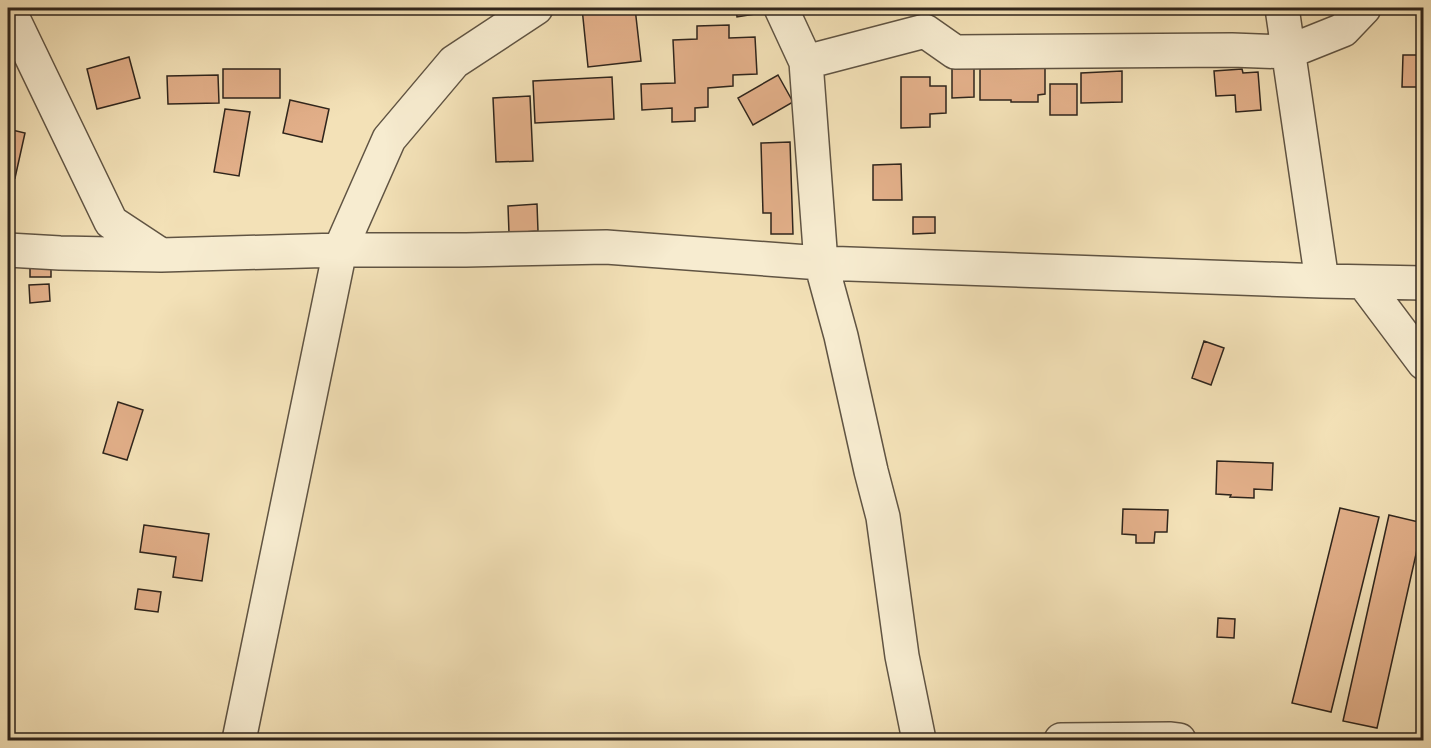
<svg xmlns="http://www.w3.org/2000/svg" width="1431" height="748" font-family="'IM FELL English',serif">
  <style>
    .building { fill: #e2af89; stroke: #2f251c; stroke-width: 1.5 }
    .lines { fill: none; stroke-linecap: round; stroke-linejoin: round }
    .street-casing { stroke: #605443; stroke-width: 36 }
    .street { stroke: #f7ecd0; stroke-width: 33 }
  </style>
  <rect width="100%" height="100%" fill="#f3e1b7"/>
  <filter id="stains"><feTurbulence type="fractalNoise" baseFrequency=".00333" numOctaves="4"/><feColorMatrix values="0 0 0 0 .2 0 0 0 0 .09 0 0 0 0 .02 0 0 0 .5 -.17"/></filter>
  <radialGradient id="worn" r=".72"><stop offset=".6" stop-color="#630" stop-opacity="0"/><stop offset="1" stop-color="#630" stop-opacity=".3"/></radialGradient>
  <!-- building -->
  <path class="building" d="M582 8H635L641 61 588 67Z
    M736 8H755L756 14 737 17Z
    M729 25V38L755 37 757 74 733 75V86L708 88V107L695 108V121L672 122V108L642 110 641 84 675 83 673 40 697 39V26Z
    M1403 55H1424V87H1402Z
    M129 57 140 98 97 109 87 69Z
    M952 66H974V97L952 98Z
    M1045 68V94L1038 95V102H1011V100H980V69Z
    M223 69H280V98H223Z
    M1242 69 1243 73 1258 72 1261 110 1236 112 1235 95 1216 96 1214 71Z
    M1122 71V102L1081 103V73Z
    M218 75 219 103 168 104 167 76Z
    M778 75 793 102 753 125 738 98Z
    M612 77 614 119 535 123 533 81Z
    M901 77H930V86H946V113L930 114V127L901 128Z
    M1050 84H1077V115H1050Z
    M530 96 533 161 496 162 493 98Z
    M290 100 329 109 322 142 283 133Z
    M225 109 250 112 239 176 214 172Z
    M8 129 25 133 15 178 8 176Z
    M790 142 793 234H771V213H763L761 143Z
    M901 164 902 200H873V165Z
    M537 204 538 231 509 233 508 206Z
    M913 217H935V233L913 234Z
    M51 261V277H30V263Z
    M49 284 50 301 30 303 29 285Z
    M1204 341 1224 348 1211 385 1192 378Z
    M118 402 143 410 127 460 103 453Z
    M1217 461 1273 463 1272 490 1254 489V498L1230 497 1231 495 1216 494Z
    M1340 508 1379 517 1331 712 1292 703Z
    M1123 509 1168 510 1167 532H1155L1154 543H1136V535L1122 534Z
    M1389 515 1423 523 1377 728 1343 721Z
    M144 525 209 534 202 581 173 577 176 557 140 552Z
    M138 589 161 592 158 612 135 609Z
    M1218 618 1235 619 1234 638 1217 637Z"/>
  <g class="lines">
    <!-- street casing -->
    <g class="street-casing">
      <path id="street" d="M8 8 111 222 161 255
        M781 8 806 62 821 263 841 336 871 471 883 517 902 656 919 740
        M1282 8 1322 281
        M806 62 925 31 955 52 1232 50 1288 52 1343 30 1364 8
        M8 250 60 253 161 255 340 250H466L606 247 821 263 1322 281 1424 283
        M1364 283 1424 363
        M239 740 340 250 389 139 454 62 536 8
        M1061 740 1171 739 1179 740"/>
    </g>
    <!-- street -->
    <use href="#street" class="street"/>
  </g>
  <!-- margin -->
  <rect width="1431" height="748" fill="none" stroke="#f3e1b7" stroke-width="30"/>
  <rect x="9" y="9" width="1413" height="730" fill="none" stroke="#2f251c" stroke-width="3"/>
  <rect x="15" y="15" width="1401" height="718" fill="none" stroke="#2f251c" stroke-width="1.5"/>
  <rect width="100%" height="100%" filter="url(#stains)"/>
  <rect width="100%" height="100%" fill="url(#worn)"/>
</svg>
